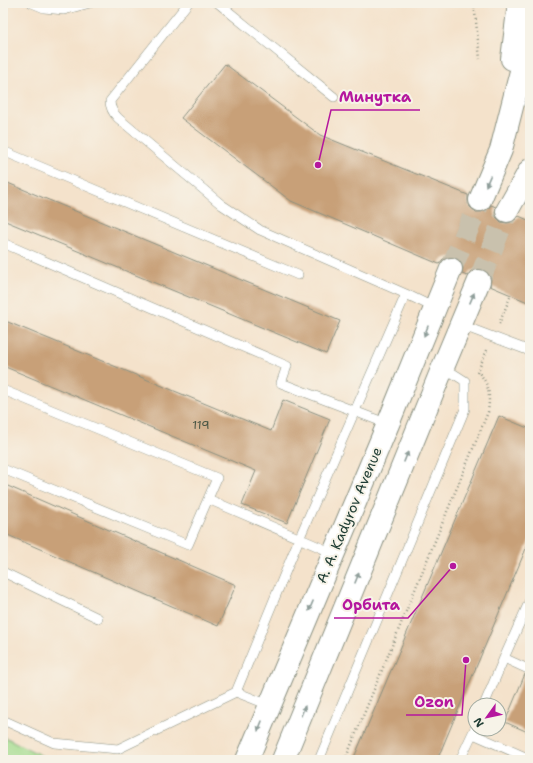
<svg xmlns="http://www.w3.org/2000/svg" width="533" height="763" font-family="'Shantell Sans',sans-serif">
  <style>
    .green { fill: #a3db8d; stroke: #618c60 }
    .building { fill: #c8a078 }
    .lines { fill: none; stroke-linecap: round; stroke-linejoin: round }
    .primary-tunnel { stroke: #c9c1ad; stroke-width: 22; stroke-dasharray: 22 11; stroke-linecap: butt }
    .lane-casing { stroke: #8a9080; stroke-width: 10 }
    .primary-casing { stroke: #8a9080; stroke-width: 24 }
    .path { stroke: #8a9080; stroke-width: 2.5; stroke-dasharray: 1 3; stroke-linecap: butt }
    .lane { stroke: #fff; stroke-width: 9 }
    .primary { stroke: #fff; stroke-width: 22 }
    .oneway { fill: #8f9e9a }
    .labels { text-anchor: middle; stroke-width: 4; stroke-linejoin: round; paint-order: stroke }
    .number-label { font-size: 12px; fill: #495645 }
    .street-label { font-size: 14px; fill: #1f3d34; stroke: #f7f3e8 }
    .leader { fill: none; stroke: #b5179e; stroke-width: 1.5 }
    .callout-dot { fill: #b5179e; stroke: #f7f3e8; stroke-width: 1.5 }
    .callout-label { font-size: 15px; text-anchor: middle; font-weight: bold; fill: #b5179e; stroke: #f7f3e8; stroke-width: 4; stroke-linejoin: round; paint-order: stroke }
  </style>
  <rect width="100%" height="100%" fill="#f7f3e8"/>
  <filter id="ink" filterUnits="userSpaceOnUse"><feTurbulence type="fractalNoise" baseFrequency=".025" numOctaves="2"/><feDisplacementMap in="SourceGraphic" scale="8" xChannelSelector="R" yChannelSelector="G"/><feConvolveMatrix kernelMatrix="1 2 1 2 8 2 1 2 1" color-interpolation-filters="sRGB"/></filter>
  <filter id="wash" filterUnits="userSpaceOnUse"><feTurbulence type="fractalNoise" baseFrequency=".012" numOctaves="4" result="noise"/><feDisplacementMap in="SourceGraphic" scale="16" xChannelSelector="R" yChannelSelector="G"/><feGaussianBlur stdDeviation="0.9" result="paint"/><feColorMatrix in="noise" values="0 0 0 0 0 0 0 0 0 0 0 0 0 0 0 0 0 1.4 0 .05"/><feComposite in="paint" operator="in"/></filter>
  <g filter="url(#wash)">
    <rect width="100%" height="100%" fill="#f4e2cb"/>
    <!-- green -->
    <path class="green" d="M3 736 50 760H3Z"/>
    <g id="blocks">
      <!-- building -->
      <path class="building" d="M225 64 320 135 468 195V201L470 207 476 212H481L487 210 491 205 496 207 495 212 496 217 501 222 507 223 513 222 519 216 530 221V303L490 286 491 279 489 273 484 270 477 269 471 271 467 276 462 274 463 267 461 261 456 258 449 257 443 259 439 264 291 201 181 118Z
        M3 181 340 321 326 354 3 220Z
        M3 320 271 431 283 400 330 419 287 523 242 505 256 471 3 366Z
        M499 416 530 429V539L437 760H353Z
        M3 484 236 585 218 626 3 533Z
        M525 674 530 676V733L505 722Z"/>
    </g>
  </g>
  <g filter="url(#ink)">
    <use href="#blocks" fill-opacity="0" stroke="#8a9080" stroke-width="1"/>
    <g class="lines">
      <!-- primary-tunnel -->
      <path class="primary-tunnel" d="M451 269 480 200
        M479 281 507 211"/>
      <!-- lane casing -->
      <g class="lane-casing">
        <path id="lane" d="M32 3 44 8 64 10 90 3
          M188 3 110 101C110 108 113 113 118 118L222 205 260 230 406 294 435 308
          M218 3 334 97
          M3 151 298 275
          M3 243 287 366 281 383 388 424
          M461 325 530 351
          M3 390 217 478 188 545 3 469
          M208 499 333 553
          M3 572 98 618
          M504 658 530 670
          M236 692 299 539 406 294
          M484 705 504 658 530 600
          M3 720 54 743 118 749 236 692 269 705
          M473 734 530 759
          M319 760 465 409V381L443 367
          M460 760 475 728"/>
      </g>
      <!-- primary casing -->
      <g class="primary-casing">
        <path id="primary" d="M512 59 519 3
          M480 200 501 150 530 36
          M507 211 530 170
          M247 760 388 424 451 269
          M283 760 443 367 479 281"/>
      </g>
      <!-- path -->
      <path class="path" d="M474 3 480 59
        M499 324 511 295
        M477 373 487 350
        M345 760 488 412C490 396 490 384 478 372"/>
      <!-- lane -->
      <use href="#lane" class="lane"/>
      <!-- primary -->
      <use href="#primary" class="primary"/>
    </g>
    <!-- one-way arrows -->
    <defs><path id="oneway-solid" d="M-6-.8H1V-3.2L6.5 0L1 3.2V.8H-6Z"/></defs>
    <g class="oneway">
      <use href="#oneway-solid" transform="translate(488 181) rotate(113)"/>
      <use href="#oneway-solid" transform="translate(472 298) rotate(-67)"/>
      <use href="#oneway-solid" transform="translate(426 331) rotate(112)"/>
      <use href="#oneway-solid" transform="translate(406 457) rotate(-68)"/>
      <use href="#oneway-solid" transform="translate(357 578) rotate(-68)"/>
      <use href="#oneway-solid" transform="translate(311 606) rotate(113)"/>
      <use href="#oneway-solid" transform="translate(303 711) rotate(-68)"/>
      <use href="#oneway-solid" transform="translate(260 726) rotate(112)"/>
    </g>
  </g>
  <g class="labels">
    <!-- number labels -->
    <g class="number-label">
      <text x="201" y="429">119</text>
    </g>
    <!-- street labels -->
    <g class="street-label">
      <text transform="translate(349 515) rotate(-67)" y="5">A. A. Kadyrov Avenue</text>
    </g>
  </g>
  <!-- callouts -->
  <path class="leader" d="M318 165L331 110H420M453 566L408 618H334M466 660L462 715H406"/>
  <g class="callout-dot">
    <circle cx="318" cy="165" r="4"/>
    <circle cx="453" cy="566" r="4"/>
    <circle cx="466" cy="660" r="4"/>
  </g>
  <g class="callout-label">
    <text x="375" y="102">Минутка</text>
    <text x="371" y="610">Орбита</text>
    <text x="434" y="707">Ozon</text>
  </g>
  <!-- margin -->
  <rect width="533" height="763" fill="none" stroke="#f7f3e8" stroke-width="16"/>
  <!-- north arrow -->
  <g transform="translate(487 717) rotate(237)"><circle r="19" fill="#f7f3e8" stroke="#a1aaa0"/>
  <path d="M0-3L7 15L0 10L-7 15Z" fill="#b5179e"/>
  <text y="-6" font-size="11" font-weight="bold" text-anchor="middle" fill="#1f3d34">N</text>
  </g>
</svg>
